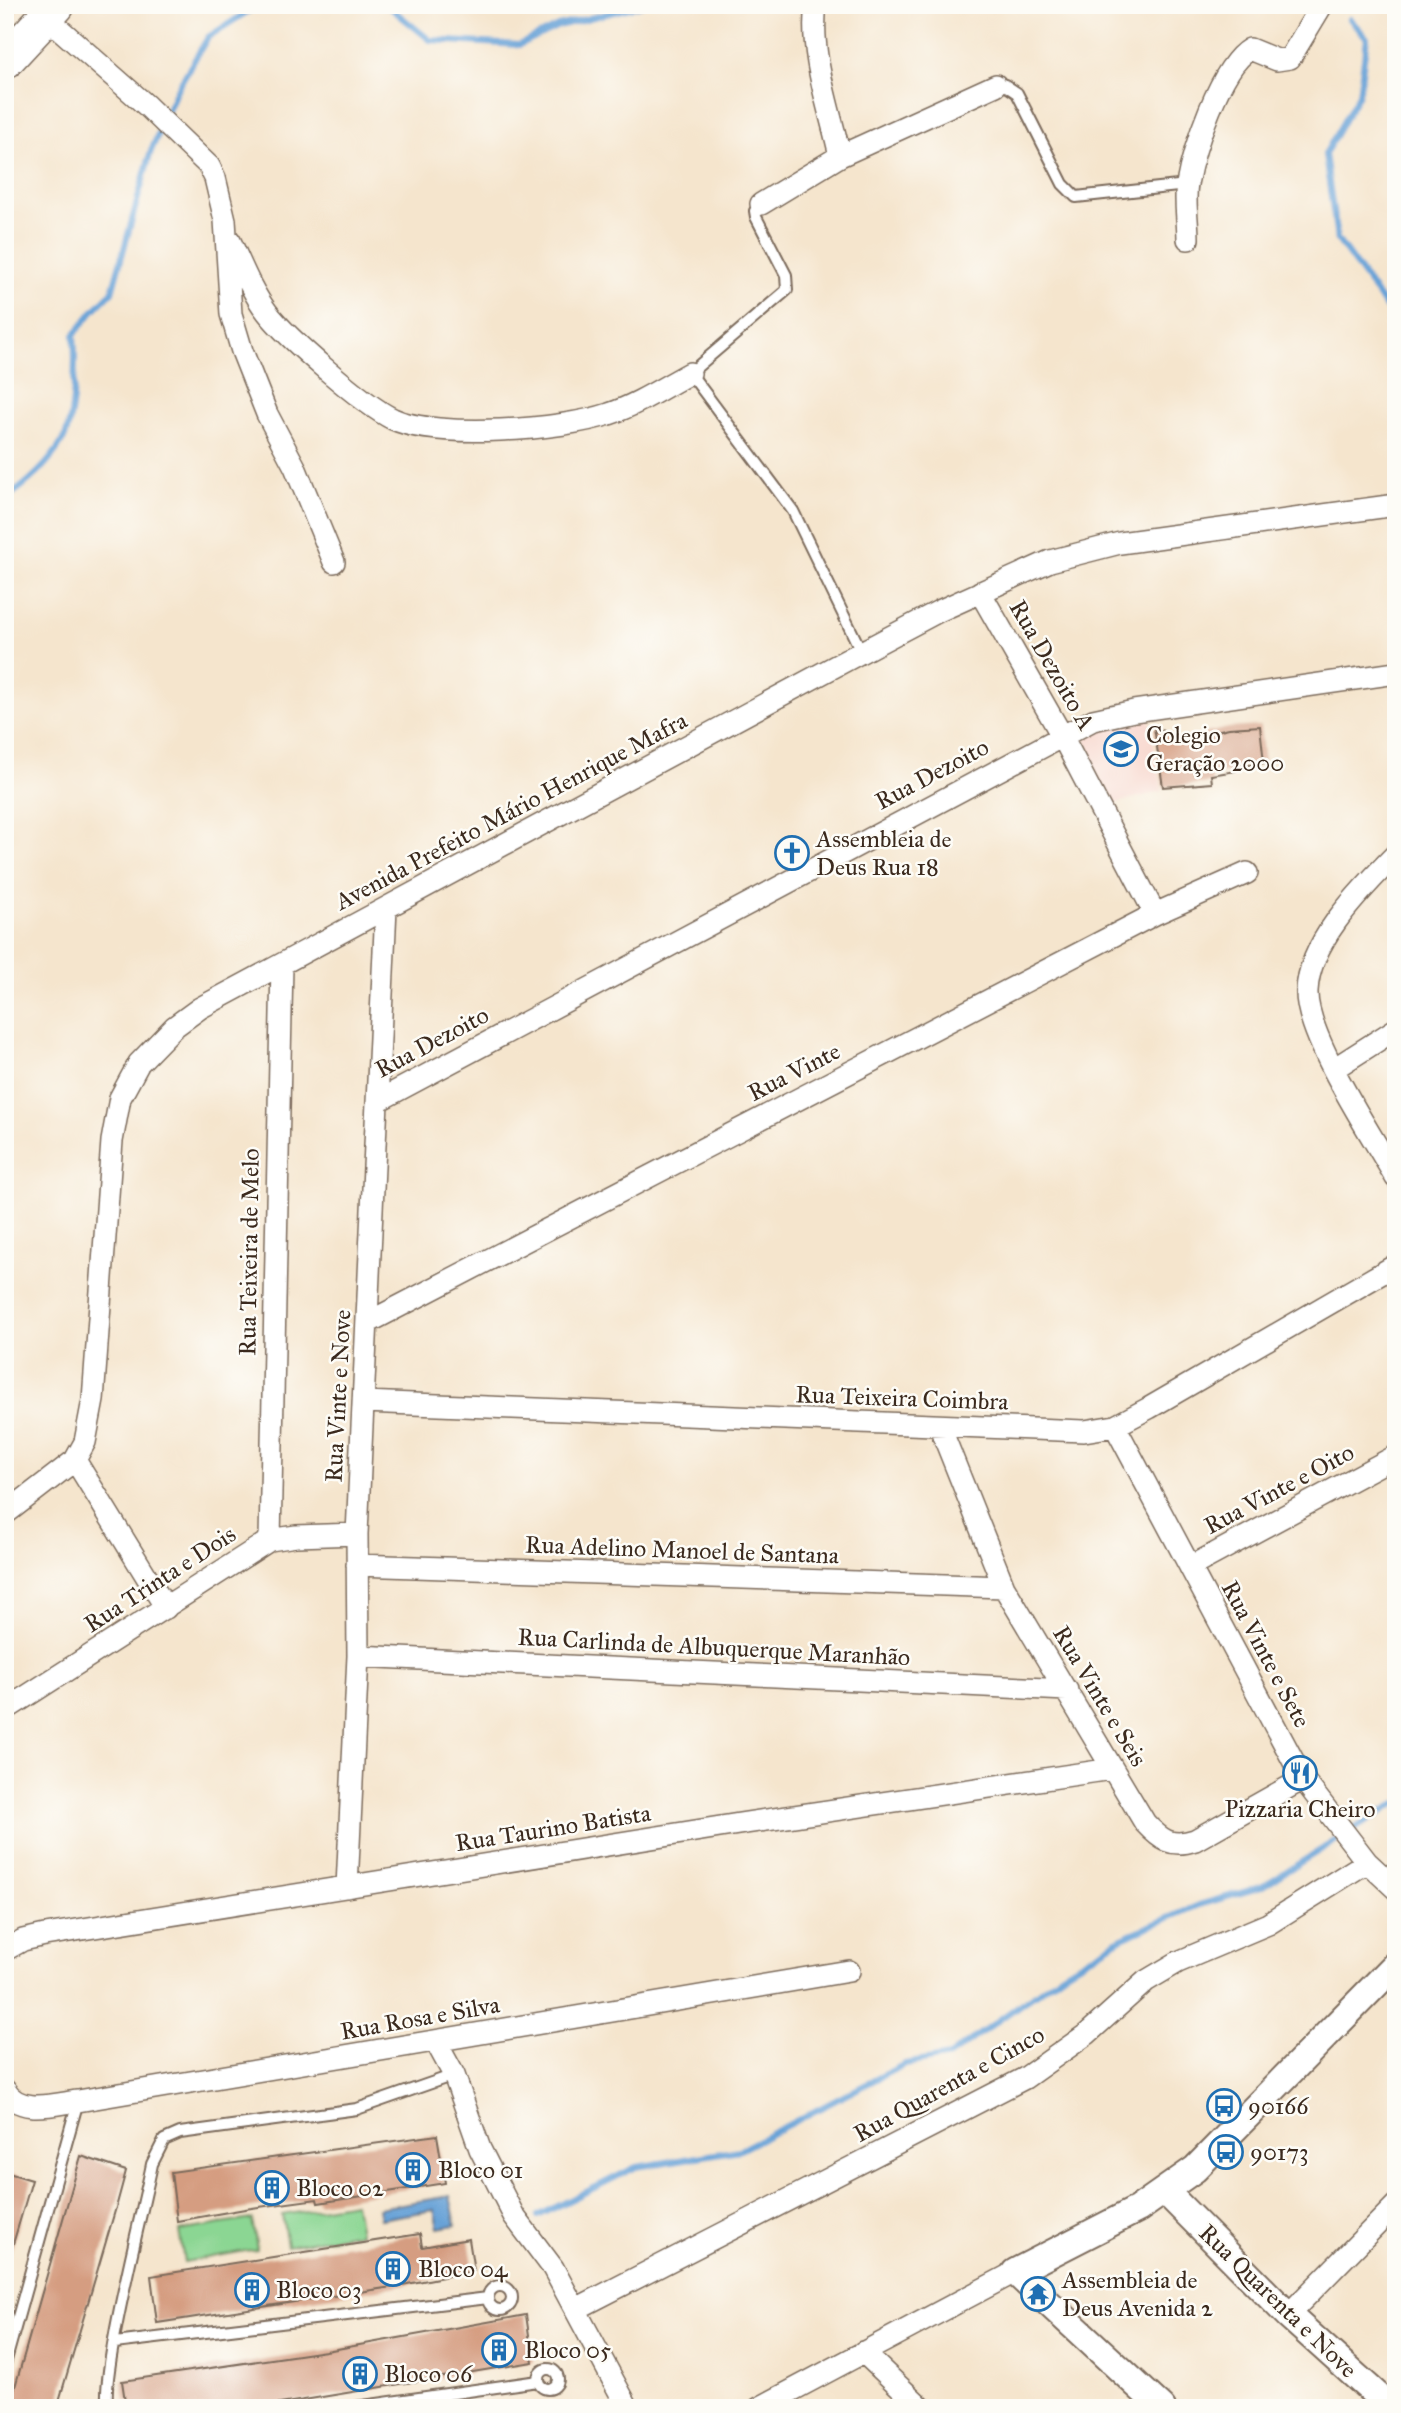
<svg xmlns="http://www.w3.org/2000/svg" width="1401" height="2413" font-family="'IM FELL Great Primer',serif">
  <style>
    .built { fill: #f7d1c7 }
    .green { fill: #8bd693; stroke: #638058; stroke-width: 2 }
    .water { fill: #68a2d7; stroke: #52667a; stroke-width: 2 }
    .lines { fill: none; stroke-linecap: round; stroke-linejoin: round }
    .stream { stroke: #68a2d7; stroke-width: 6 }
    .building { fill: #d59d81 }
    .service-casing { stroke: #7c6b5b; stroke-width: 14 }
    .minor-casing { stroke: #7c6b5b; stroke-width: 24 }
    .tertiary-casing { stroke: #7c6b5b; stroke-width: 30 }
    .trunk-casing { stroke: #7c6b5b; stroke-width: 38 }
    .service { stroke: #fff; stroke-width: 10 }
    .minor { stroke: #fff; stroke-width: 21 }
    .tertiary { stroke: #fff; stroke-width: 26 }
    .trunk { stroke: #fff; stroke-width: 35 }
    .labels { text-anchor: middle; stroke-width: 5; stroke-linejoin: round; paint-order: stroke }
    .street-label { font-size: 24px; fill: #3b2a1e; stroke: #fdfcf7 }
    .poi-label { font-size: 24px; fill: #3b2a1e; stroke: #fdfcf7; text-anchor: start }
  </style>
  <rect width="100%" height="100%" fill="#fdfcf7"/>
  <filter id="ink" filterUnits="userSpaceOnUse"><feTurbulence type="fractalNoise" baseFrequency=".0143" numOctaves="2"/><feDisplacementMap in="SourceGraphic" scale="14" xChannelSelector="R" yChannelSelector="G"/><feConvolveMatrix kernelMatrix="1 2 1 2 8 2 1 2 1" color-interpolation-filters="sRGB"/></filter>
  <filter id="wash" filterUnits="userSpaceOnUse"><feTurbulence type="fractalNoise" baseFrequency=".00686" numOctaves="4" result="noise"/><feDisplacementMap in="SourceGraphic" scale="28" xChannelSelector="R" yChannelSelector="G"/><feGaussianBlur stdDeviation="1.57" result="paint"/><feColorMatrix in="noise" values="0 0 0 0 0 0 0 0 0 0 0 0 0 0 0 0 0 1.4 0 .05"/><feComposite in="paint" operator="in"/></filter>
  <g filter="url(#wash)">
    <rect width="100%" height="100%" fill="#f5e5cd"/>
    <!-- built -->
    <path class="built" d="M1149 717 1162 791 1113 804 1092 768 1084 730Z"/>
    <!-- green -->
    <path class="green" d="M355 2203 360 2233 287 2246 282 2215Z
      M252 2219 257 2249 184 2262 179 2231Z"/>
    <!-- water -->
    <path class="water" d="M450 2196 456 2225 438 2228 434 2210 380 2219 378 2208Z"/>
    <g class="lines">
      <!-- stream -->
      <path class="stream" d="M387 5 430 40 519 45 558 26 641 5
        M5 18 16 5
        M1350 19 1367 38 1359 94 1325 154 1337 239 1396 321
        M5 499C27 484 48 465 62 442 75 422 76 359 74 335L94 310 112 292 151 151 177 89 208 37 258 5
        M538 2216 636 2167 740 2150 905 2064 949 2056 1064 1973 1122 1938 1199 1905 1261 1887 1396 1803"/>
    </g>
    <g id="blocks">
      <!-- building -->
      <path class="building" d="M1260 726 1264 763 1236 767V771L1211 775 1212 783 1163 787 1154 727 1180 739 1229 728Z
        M437 2135 445 2183 318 2203 317 2199 245 2209 177 2221 171 2172Z
        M81 2156 126 2171 117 2204 57 2408H9Z
        M5 2172 32 2180 10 2254H5Z
        M420 2234 422 2247 469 2239 474 2271 392 2287 157 2323 151 2276Z
        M526 2315 533 2362 256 2408H131L130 2401H125L122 2381 326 2351Z"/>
    </g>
  </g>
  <g filter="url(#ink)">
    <use href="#blocks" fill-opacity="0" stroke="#7c6b5b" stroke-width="2"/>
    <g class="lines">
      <!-- service casing -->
      <g class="service-casing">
        <path id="service" d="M996 85H1005L1017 93 1063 184 1076 197 1187 185
          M761 204 755 211 756 217 786 275 787 290 690 373 793 511 862 653
          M488 2298a12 12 0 1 1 24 0a12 12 0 1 1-24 0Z
          M115 2343 488 2298
          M5 2364 78 2101
          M538 2379a10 10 0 1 1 20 0a10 10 0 1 1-20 0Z
          M108 2408C99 2379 144 2206 152 2164L164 2140 180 2133 357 2109 454 2075
          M349 2408 538 2381"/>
      </g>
      <!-- minor casing -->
      <g class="minor-casing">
        <path id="minor" d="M816 5C809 54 830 109 840 156
          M47 18 147 106 209 166 215 178 225 220 231 314 242 351 267 414 295 467 334 562
          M761 204 840 156 996 85
          M1188 239C1188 221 1184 201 1187 184 1193 151 1220 66 1250 49L1277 60 1290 58 1322 5
          M230 241C241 264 251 291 267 312 287 338 364 405 393 419 437 439 563 430 609 414 637 405 664 387 690 373
          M980 592 1061 734 1155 914
          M1396 854C1363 888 1309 940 1307 991 1305 1036 1372 1135 1396 1178
          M1335 1068 1396 1029
          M378 1101 1093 720 1134 711 1396 673
          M369 1322 1155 914 1247 873
          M364 1402 1084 1431 1115 1426 1149 1408 1396 1265
          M1115 1426 1303 1779 1367 1862 1396 1889
          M940 1427 1004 1587 1145 1823C1161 1840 1171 1848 1195 1840L1303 1779
          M75 1460 166 1608
          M5 1514 75 1460 85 1442 93 1400 112 1141 120 1098 139 1063 174 1027 200 1008 871 647 939 611 1050 561 1120 543 1396 505
          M270 1540 282 965
          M357 1565 1004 1587
          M1190 1567 1392 1458
          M358 1656 1067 1690
          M5 1710 270 1540 296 1536 357 1534
          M347 1887 358 1656 357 1534 386 908
          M5 1950 23 1940 45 1935 739 1824 1112 1769
          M436 2042 454 2075 480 2149 514 2216 553 2268 628 2408
          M5 2090C19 2115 54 2104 78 2101L849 1971
          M576 2309 1025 2078 1087 2034 1146 1981 1178 1962 1268 1924 1367 1862
          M1288 2315 1396 2205
          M863 2352 922 2408
          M759 2408 1015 2272"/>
      </g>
      <!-- tertiary casing -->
      <g class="tertiary-casing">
        <path id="tertiary" d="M1166 2192 1288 2315 1391 2408
          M1162 2408 1015 2272 1138 2209 1195 2169 1396 1964"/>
      </g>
      <!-- trunk casing -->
      <g class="trunk-casing">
        <path id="trunk" d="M5 61 57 5"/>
      </g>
      <!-- service -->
      <use href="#service" class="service"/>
      <!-- minor -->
      <use href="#minor" class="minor"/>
      <!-- tertiary -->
      <use href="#tertiary" class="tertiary"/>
      <!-- trunk -->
      <use href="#trunk" class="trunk"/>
    </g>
  </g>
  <!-- icons -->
  <defs>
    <g id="school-ring" transform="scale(1.75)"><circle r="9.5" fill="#fdfcf7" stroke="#1f6fb2" stroke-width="1.5"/><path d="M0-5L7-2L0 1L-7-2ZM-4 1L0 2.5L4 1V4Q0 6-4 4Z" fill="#1f6fb2"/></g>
    <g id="church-ring" transform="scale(1.75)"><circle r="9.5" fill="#fdfcf7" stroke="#1f6fb2" stroke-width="1.5"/><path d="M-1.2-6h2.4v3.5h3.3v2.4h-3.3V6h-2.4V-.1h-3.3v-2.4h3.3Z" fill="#1f6fb2"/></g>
    <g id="restaurant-ring" transform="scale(1.75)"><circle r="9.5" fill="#fdfcf7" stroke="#1f6fb2" stroke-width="1.5"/><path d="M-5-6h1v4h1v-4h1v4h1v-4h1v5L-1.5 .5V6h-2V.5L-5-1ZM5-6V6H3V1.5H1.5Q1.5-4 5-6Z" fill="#1f6fb2"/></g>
    <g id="bus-ring" transform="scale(1.75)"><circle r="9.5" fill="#fdfcf7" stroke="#1f6fb2" stroke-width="1.5"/><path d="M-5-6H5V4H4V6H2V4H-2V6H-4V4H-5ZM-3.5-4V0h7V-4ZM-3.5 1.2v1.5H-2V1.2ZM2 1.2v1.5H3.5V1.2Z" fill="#1f6fb2"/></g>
    <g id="building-ring" transform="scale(1.75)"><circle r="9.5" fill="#fdfcf7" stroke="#1f6fb2" stroke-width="1.5"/><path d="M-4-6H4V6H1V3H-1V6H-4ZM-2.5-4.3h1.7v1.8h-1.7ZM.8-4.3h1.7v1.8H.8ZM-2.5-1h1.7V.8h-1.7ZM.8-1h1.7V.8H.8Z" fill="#1f6fb2"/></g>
    <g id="temple-ring" transform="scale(1.75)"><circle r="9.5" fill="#fdfcf7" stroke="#1f6fb2" stroke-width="1.5"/><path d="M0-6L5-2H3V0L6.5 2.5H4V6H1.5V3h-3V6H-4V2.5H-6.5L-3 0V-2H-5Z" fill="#1f6fb2"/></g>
  </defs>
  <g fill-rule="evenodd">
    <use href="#school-ring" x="1121" y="749"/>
    <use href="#church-ring" x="792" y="853"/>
    <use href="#restaurant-ring" x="1300" y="1773"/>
    <use href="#bus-ring" x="1224" y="2106"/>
    <use href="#bus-ring" x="1226" y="2152"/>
    <use href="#building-ring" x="413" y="2170"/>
    <use href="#building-ring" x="272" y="2188"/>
    <use href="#building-ring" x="393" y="2269"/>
    <use href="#building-ring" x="252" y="2290"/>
    <use href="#temple-ring" x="1038" y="2294"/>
    <use href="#building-ring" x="499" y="2350"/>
    <use href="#building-ring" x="360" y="2374"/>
  </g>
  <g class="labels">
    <!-- street labels -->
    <g class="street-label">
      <text transform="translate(1052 665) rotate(60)" y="8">Rua Dezoito A</text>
      <text transform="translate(932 774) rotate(-28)" y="8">Rua Dezoito</text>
      <text transform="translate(511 811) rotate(-28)" y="8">Avenida Prefeito Mário Henrique Mafra</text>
      <text transform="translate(432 1042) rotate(-28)" y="8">Rua Dezoito</text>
      <text transform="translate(794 1072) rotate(-27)" y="8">Rua Vinte</text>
      <text transform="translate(249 1252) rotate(-89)" y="8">Rua Teixeira de Melo</text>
      <text transform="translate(338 1396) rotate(-87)" y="8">Rua Vinte e Nove</text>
      <text transform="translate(902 1398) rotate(2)" y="8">Rua Teixeira Coimbra</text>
      <text transform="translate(1279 1489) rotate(-28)" y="8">Rua Vinte e Oito</text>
      <text transform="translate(682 1550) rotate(2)" y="8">Rua Adelino Manoel de Santana</text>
      <text transform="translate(160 1579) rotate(-33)" y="8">Rua Trinta e Dois</text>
      <text transform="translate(714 1647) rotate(3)" y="8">Rua Carlinda de Albuquerque Maranhão</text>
      <text transform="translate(1266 1654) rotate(62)" y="8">Rua Vinte e Sete</text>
      <text transform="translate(1100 1696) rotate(59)" y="8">Rua Vinte e Seis</text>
      <text transform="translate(553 1828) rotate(-9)" y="8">Rua Taurino Batista</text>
      <text transform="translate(420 2018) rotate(-10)" y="8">Rua Rosa e Silva</text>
      <text transform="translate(949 2084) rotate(-29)" y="8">Rua Quarenta e Cinco</text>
      <text transform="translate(1278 2301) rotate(44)" y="8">Rua Quarenta e Nove</text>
    </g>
    <!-- poi labels -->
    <g class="poi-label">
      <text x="1146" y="743">Colegio<tspan x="1146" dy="28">Geração 2000</tspan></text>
      <text x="816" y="847">Assembleia de<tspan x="816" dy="28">Deus Rua 18</tspan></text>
      <text x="1300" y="1817" text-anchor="middle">Pizzaria Cheiro</text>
      <text x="1248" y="2114">90166</text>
      <text x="1250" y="2160">90173</text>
      <text x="438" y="2178">Bloco 01</text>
      <text x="296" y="2196">Bloco 02</text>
      <text x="418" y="2277">Bloco 04</text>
      <text x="1062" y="2288">Assembleia de<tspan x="1062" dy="28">Deus Avenida 2</tspan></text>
      <text x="276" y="2298">Bloco 03</text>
      <text x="524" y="2358">Bloco 05</text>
      <text x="384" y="2382">Bloco 06</text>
    </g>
  </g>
  <!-- margin -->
  <rect width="1401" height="2413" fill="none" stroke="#fdfcf7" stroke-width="28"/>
</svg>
